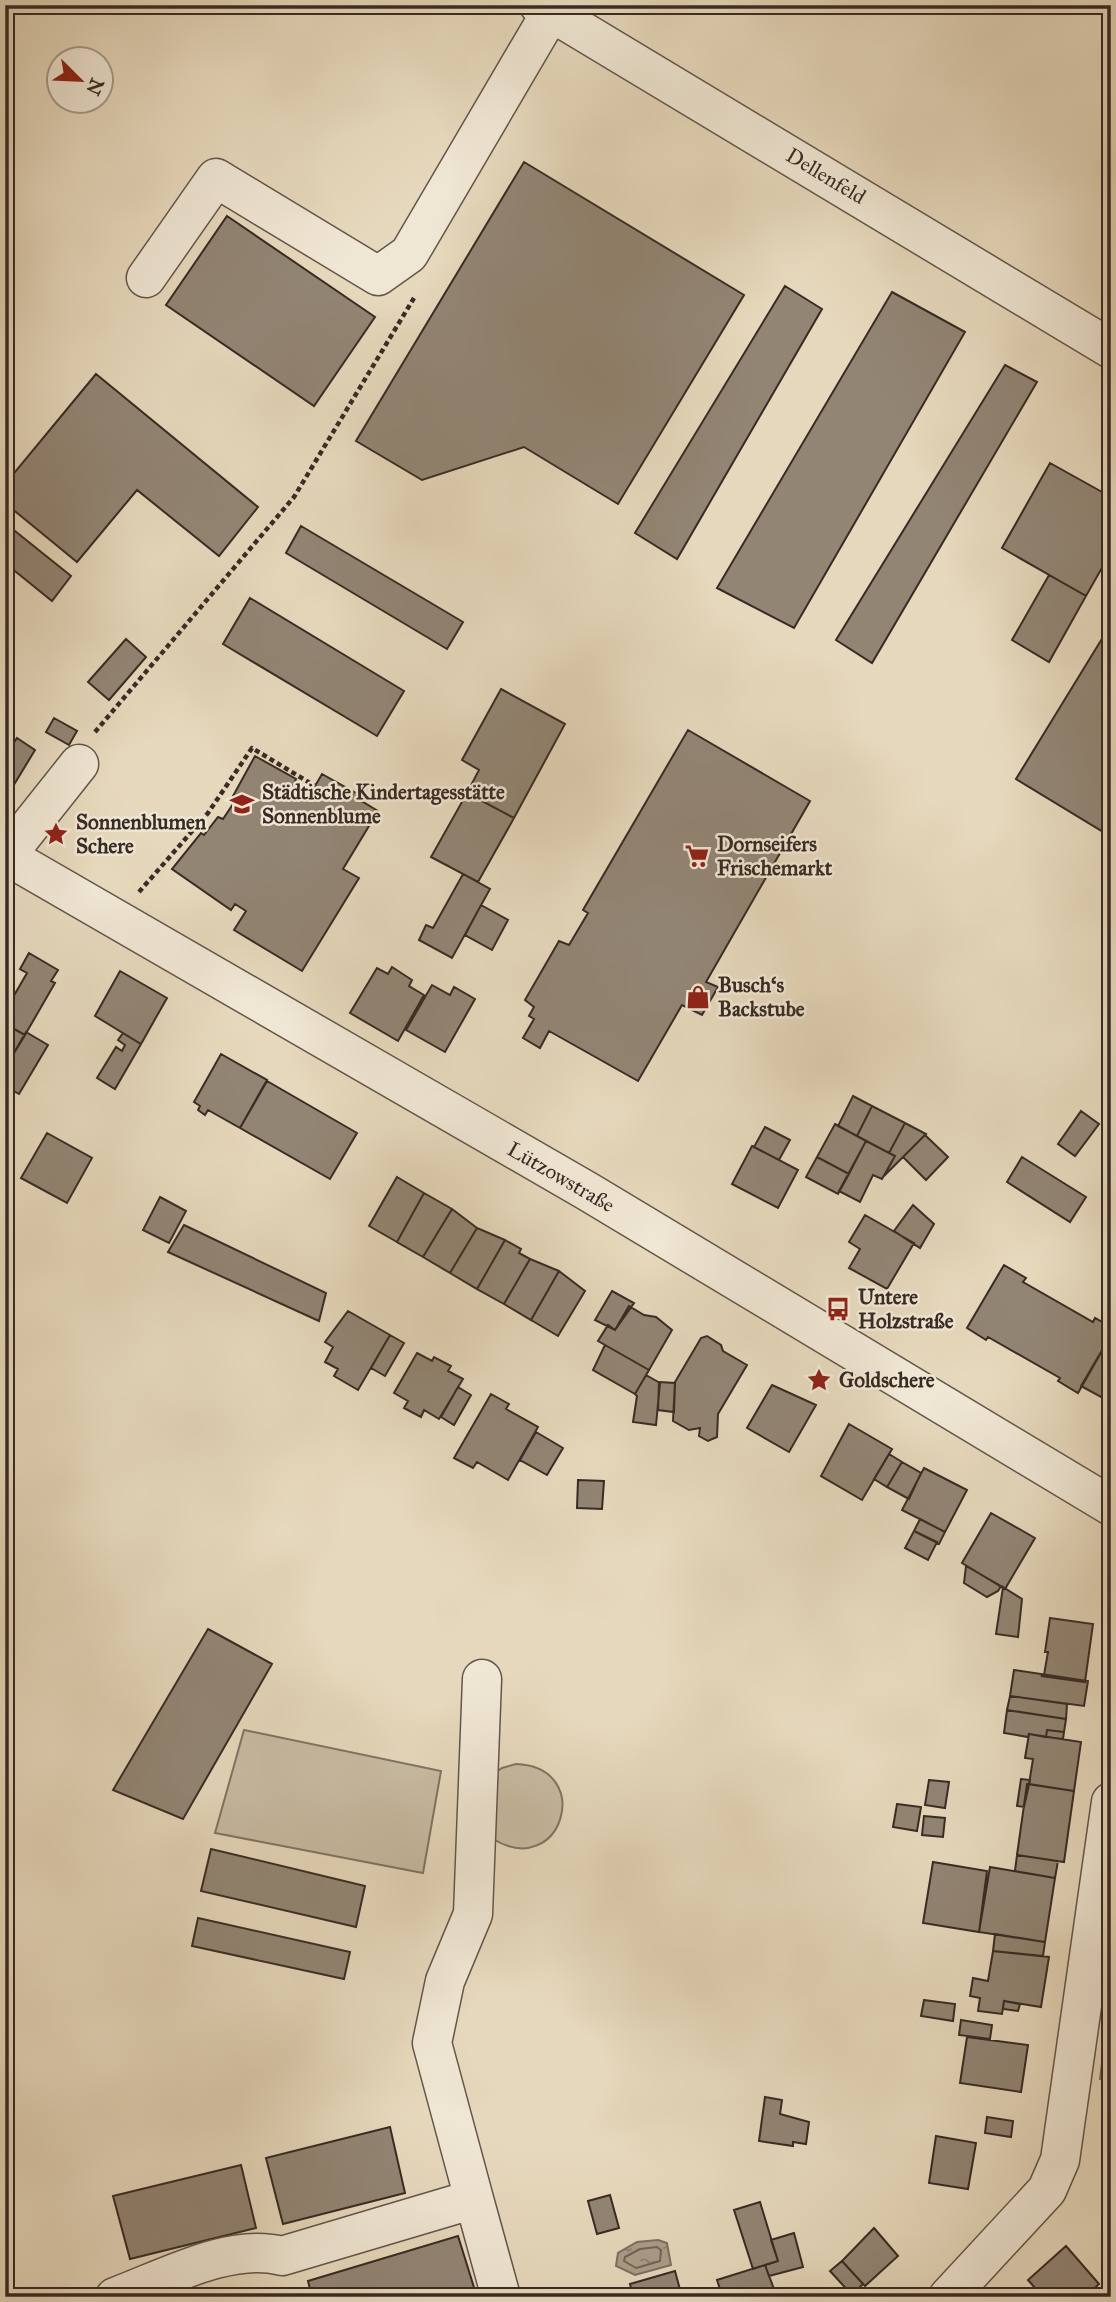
<svg xmlns="http://www.w3.org/2000/svg" width="1116" height="2302" font-family="'IM FELL Great Primer',serif">
  <style>
    .grass { fill: url(#grass-dots); stroke: #807364; stroke-width: 2 }
    .pitch { fill: #c8bba2; stroke: #807364; stroke-width: 2 }
    .water { fill: url(#water-ripples); stroke: #7d6f61; stroke-width: 2 }
    .lines { fill: none; stroke-linecap: round; stroke-linejoin: round }
    .shore { stroke: #726457; stroke-width: 2 }
    .building { fill: #928574; stroke: #382b25; stroke-width: 2 }
    .minor-casing { stroke: #64564b; stroke-width: 41 }
    .path { stroke: #382b25; stroke-width: 4.5; stroke-dasharray: 5 3.5; stroke-linecap: butt }
    .minor { stroke: #efe6d3; stroke-width: 38 }
    .labels { text-anchor: middle; stroke-width: 5; stroke-linejoin: round; paint-order: stroke }
    .street-label { font-size: 21px; fill: #382b25; stroke: #efe6d3 }
    .poi-label { font-size: 21px; font-weight: bold; fill: #382b25; stroke: #efe6d3; text-anchor: start }
  </style>
  <defs>
    <pattern id="grass-dots" width="8" height="8" patternUnits="userSpaceOnUse" patternTransform="scale(1.75)"><rect width="8" height="8" fill="#c8bba2"/><path d="M2 2h.1M6 6h.1" fill="none" stroke="#a39884" stroke-width="1.8" stroke-linecap="round"/></pattern>
    <pattern id="water-ripples" width="26" height="14" patternUnits="userSpaceOnUse" patternTransform="scale(1.75)"><rect width="26" height="14" fill="#ab9d89"/><path d="M2 4q2-2 4 0t4 0M15 11q2-2 4 0t4 0" fill="none" stroke="#8c8070"/></pattern>
  </defs>
  <rect width="100%" height="100%" fill="#e6d8bc"/>
  <filter id="stains"><feTurbulence type="fractalNoise" baseFrequency=".00286" numOctaves="4"/><feColorMatrix values="0 0 0 0 .2 0 0 0 0 .09 0 0 0 0 .02 0 0 0 .5 -.17"/></filter>
  <radialGradient id="worn" r=".72"><stop offset=".6" stop-color="#630" stop-opacity="0"/><stop offset="1" stop-color="#630" stop-opacity=".3"/></radialGradient>
  <!-- grass -->
  <path class="grass" d="M1111 1991V2084L1100 2079Z"/>
  <!-- pitch -->
  <path class="pitch" d="M244 1730 441 1771 423 1873 215 1833Z
    M516 1764C596 1767 562 1881 493 1839L491 1776 502 1768Z"/>
  <!-- water -->
  <path class="water" d="M658 2240 667 2243 671 2265 635 2275 616 2266 618 2253 637 2242Z"/>
  <g class="lines">
    <!-- shore -->
    <path class="shore" d="M657 2247 661 2250 660 2261 636 2268 624 2261 625 2257 640 2249Z"/>
  </g>
  <!-- building -->
  <path class="building" d="M524 162 744 295 618 504 524 447 422 480 356 441Z
    M227 216 375 317 314 406 166 305Z
    M785 286 822 309 677 559 635 533Z
    M892 292 965 332 794 628 717 588Z
    M1005 365 1037 382 872 663 836 640Z
    M96 374 258 507 219 556 137 490 77 562 5 503V484Z
    M1050 463 1111 497V552L1086 596 1002 548Z
    M5 523 71 576 52 601 5 563Z
    M301 526 463 622 447 649 286 553Z
    M1049 575 1086 596 1049 662 1012 640Z
    M250 598 404 691 377 736 223 644Z
    M1111 624V823L1105 833 1016 779Z
    M126 639 146 657 109 700 88 682Z
    M501 689 565 724 514 818 467 793 479 770 462 760Z
    M54 718 77 731 69 745 46 732Z
    M688 730 810 801 706 982 718 987 702 1015 682 1005 638 1081 549 1031 540 1048 523 1038 534 1019 529 1016 534 1007 525 1000 559 941 569 945 588 913 583 910Z
    M17 738 35 750 9 793 5 791V739L13 744Z
    M255 756 296 779 294 784 311 793 322 774 363 797 360 800 378 811 343 869 359 878 302 971 234 930 246 911 235 904 231 910 172 869 201 833 204 835 218 817 223 819 237 798 233 796Z
    M467 793 514 818 478 882 431 857Z
    M463 874 490 889 452 958 419 940 426 925 433 928Z
    M481 905 508 920 492 950 465 935Z
    M29 953 58 970 51 981 55 983 25 1035 5 1024V1011L27 973 20 969Z
    M392 967 412 980 409 986 424 995 398 1041 350 1013 377 968 388 974Z
    M120 971 167 998 141 1044 95 1016Z
    M432 985 450 995 454 987 475 999 445 1052 406 1030Z
    M5 1024 25 1035 5 1068Z
    M26 1032 48 1045 19 1094 5 1086V1068Z
    M123 1033 141 1044 115 1089 97 1078 116 1047 122 1051 125 1045 118 1040Z
    M221 1054 267 1080 240 1128 208 1110 205 1115 198 1110 200 1106 194 1102Z
    M267 1081 357 1133 330 1179 240 1128Z
    M853 1096 872 1106 857 1136 838 1126Z
    M872 1106 905 1123 889 1153 857 1136Z
    M1081 1111 1099 1124 1075 1156 1058 1144Z
    M905 1123 926 1134 884 1176 895 1156 889 1153Z
    M835 1124 866 1141 849 1174 817 1157Z
    M765 1127 790 1140 779 1160 754 1147Z
    M47 1133 92 1158 67 1203 21 1178Z
    M925 1135 948 1157 926 1180 903 1157Z
    M866 1141 895 1156 882 1179 873 1175 860 1202 839 1191Z
    M752 1146 798 1170 778 1208 732 1184Z
    M817 1157 849 1174 838 1194 806 1177Z
    M1022 1157 1086 1197 1070 1222 1007 1182Z
    M397 1177 424 1193 397 1242 369 1226Z
    M424 1193 452 1209 423 1257 397 1242Z
    M160 1197 186 1211 169 1243 143 1230Z
    M913 1205 934 1224 920 1248 894 1231Z
    M452 1209 477 1228 450 1273 423 1257Z
    M865 1215 914 1243 887 1289 849 1268 860 1249 849 1242Z
    M184 1225 326 1293 319 1321 168 1252Z
    M477 1228 505 1240 477 1289 450 1273Z
    M505 1240 521 1249 519 1253 530 1259 504 1304 477 1289Z
    M530 1259 559 1271 531 1320 504 1304Z
    M1004 1265 1026 1278 1023 1282 1093 1322 1095 1318 1111 1327V1335L1078 1393 1058 1381 1060 1378 988 1337 986 1340 967 1328Z
    M559 1271 585 1291 558 1336 531 1320Z
    M612 1291 634 1303 615 1330 595 1320Z
    M629 1306 644 1315 656 1317 672 1330 649 1370 598 1341 608 1325 615 1330Z
    M348 1311 390 1335 358 1390 334 1376 338 1369 325 1362 333 1347 325 1342Z
    M390 1335 404 1343 385 1376 371 1368Z
    M1111 1335V1399L1103 1394 1101 1397 1081 1386Z
    M707 1336 721 1345 723 1351 747 1365 718 1414 717 1437 708 1441 699 1436 700 1428 689 1430 673 1421 675 1382 701 1338Z
    M605 1345 649 1370 635 1394 593 1370Z
    M417 1353 432 1361 434 1357 451 1366 448 1371 463 1379 439 1419 424 1410 421 1417 404 1408 408 1401 394 1393Z
    M646 1375 660 1383 656 1425 633 1422 637 1396 635 1394Z
    M659 1382 675 1383 674 1412 658 1410Z
    M772 1385 816 1405 789 1452 747 1428Z
    M458 1387 471 1395 454 1425 441 1417Z
    M491 1394 509 1404 506 1409 538 1427 508 1480 477 1462 473 1468 454 1458Z
    M849 1424 892 1449 862 1500 821 1476Z
    M536 1432 563 1448 547 1475 520 1460Z
    M889 1454 902 1462 887 1487 874 1479Z
    M902 1462 921 1473 909 1499 887 1487Z
    M924 1468 967 1490 945 1532 902 1510Z
    M578 1480 604 1481 602 1509 577 1508Z
    M991 1513 1035 1538 1005 1589 962 1563Z
    M920 1519 945 1532 939 1544 914 1531Z
    M914 1531 937 1542 928 1560 905 1548Z
    M966 1566 1001 1586 998 1591 987 1597 964 1583Z
    M1003 1587 1022 1599 1018 1637 996 1634Z
    M1050 1618 1093 1624 1085 1682 1041 1676 1044 1675 1048 1652H1045Z
    M208 1629 272 1664 183 1819 113 1790Z
    M1014 1670 1088 1681 1084 1706 1010 1696Z
    M1010 1696 1067 1704 1066 1719 1007 1710Z
    M1007 1710 1066 1719 1064 1732 1047 1730 1046 1737 1029 1734 1028 1737 1004 1733Z
    M1047 1730 1064 1732 1063 1739 1046 1737Z
    M1029 1734 1081 1742 1074 1791 1029 1784 1033 1759 1025 1758Z
    M1021 1779 1030 1780 1024 1807 1017 1806Z
    M929 1780 949 1782 945 1808 925 1805Z
    M1027 1784 1074 1791 1064 1862 1017 1855Z
    M897 1804 921 1807 917 1831 893 1827Z
    M924 1816 945 1818 943 1837 922 1835Z
    M211 1849 365 1886 356 1927 201 1891Z
    M1017 1855 1058 1861 1055 1878 1015 1871Z
    M933 1862 987 1871 979 1932 923 1923Z
    M990 1867 1055 1878 1045 1942 979 1932Z
    M198 1918 350 1952 344 1979 192 1946Z
    M995 1934 1045 1942 1043 1956 993 1951Z
    M993 1951 1049 1957 1041 2007 1004 2001 1002 2014 978 2011 980 1998 970 1996 973 1978 988 1981Z
    M924 2000 955 2004 953 2021 921 2016Z
    M1004 2001 1020 2004 1018 2011 1003 2009Z
    M961 2020 992 2025 990 2039 959 2035Z
    M967 2037 1028 2045 1021 2092 960 2083Z
    M765 2097 782 2100 780 2114 809 2122 806 2144 793 2142V2146L759 2141Z
    M987 2117 1013 2121 1011 2137 985 2133Z
    M390 2127 405 2193 283 2224 266 2158Z
    M936 2136 976 2143 968 2189 929 2183Z
    M241 2165 256 2228 130 2259 113 2196Z
    M610 2195 619 2228 597 2234 588 2201Z
    M760 2202 778 2261 753 2269 734 2210Z
    M874 2228 898 2256 865 2286 842 2261Z
    M794 2233 803 2267 769 2276 765 2265 778 2261 771 2240Z
    M458 2236 477 2297H312L308 2281Z
    M1066 2246 1099 2284 1085 2297H1043L1028 2280Z
    M842 2261 863 2284 852 2295 830 2271Z
    M765 2265 777 2297H718L721 2292 717 2280Z
    M675 2271 682 2297H633L630 2284Z"/>
  <g class="lines">
    <!-- minor casing -->
    <g class="minor-casing">
      <path id="minor" d="M539 5 1111 349
        M146 278 216 178 378 276 409 254 551 12
        M5 855 587 1191 1111 1506
        M6 856 79 764
        M474 2199 432 2043 445 1981 473 1914 482 1679
        M115 2297C164 2279 230 2242 282 2256L474 2199 501 2297
        M948 2297 1047 2190 1060 2160 1111 1802"/>
    </g>
    <!-- path -->
    <path class="path" d="M95 732 294 497 414 298
      M139 892 208 813 252 748 315 786"/>
    <!-- minor -->
    <use href="#minor" class="minor"/>
  </g>
  <!-- icons -->
  <defs>
    <g id="school-bare" transform="scale(1.89)"><path d="M0-5L7-2L0 1L-7-2ZM-4 1L0 2.5L4 1V4Q0 6-4 4Z" fill="#8f2418" stroke="#efe6d3" stroke-width="2.5" paint-order="stroke"/></g>
    <g id="sight-bare" transform="scale(1.89)"><path d="M0-6L1.8-2.2L6-1.7L2.9 1.2L3.7 5.4L0 3.3L-3.7 5.4L-2.9 1.2L-6-1.7L-1.8-2.2Z" fill="#8f2418" stroke="#efe6d3" stroke-width="2.5" paint-order="stroke"/></g>
    <g id="supermarket-bare" transform="scale(1.89)"><path d="M-6-5.5h2.5l.6 2H6L4.5 2H-2.5L-4.4-4H-6ZM-1.5 3.2a1.3 1.3 0 1 0 .1 0ZM3 3.2a1.3 1.3 0 1 0 .1 0Z" fill="#8f2418" stroke="#efe6d3" stroke-width="2.5" paint-order="stroke"/></g>
    <g id="shop-bare" transform="scale(1.89)"><path d="M-5-2.5h2.3a2.7 3.5 0 0 1 5.4 0H5L5.5 6h-11ZM-1.5-2.5h3a1.5 2.3 0 0 0-3 0Z" fill="#8f2418" stroke="#efe6d3" stroke-width="2.5" paint-order="stroke"/></g>
    <g id="bus-bare" transform="scale(1.89)"><path d="M-5-6H5V4H4V6H2V4H-2V6H-4V4H-5ZM-3.5-4V0h7V-4ZM-3.5 1.2v1.5H-2V1.2ZM2 1.2v1.5H3.5V1.2Z" fill="#8f2418" stroke="#efe6d3" stroke-width="2.5" paint-order="stroke"/></g>
  </defs>
  <g fill-rule="evenodd">
    <use href="#school-bare" x="242" y="804"/>
    <use href="#sight-bare" x="56" y="834"/>
    <use href="#supermarket-bare" x="697" y="856"/>
    <use href="#shop-bare" x="698" y="997"/>
    <use href="#bus-bare" x="838" y="1309"/>
    <use href="#sight-bare" x="819" y="1380"/>
  </g>
  <g class="labels">
    <!-- street labels -->
    <g class="street-label">
      <text transform="translate(826 176) rotate(31)" y="7">Dellenfeld</text>
      <text transform="translate(561 1177) rotate(30)" y="7">Lützowstraße</text>
    </g>
    <!-- poi labels -->
    <g class="poi-label">
      <text x="262" y="799">Städtische Kindertagesstätte<tspan x="262" dy="24">Sonnenblume</tspan></text>
      <text x="76" y="829">Sonnenblumen<tspan x="76" dy="24">Schere</tspan></text>
      <text x="717" y="851">Dornseifers<tspan x="717" dy="24">Frischemarkt</tspan></text>
      <text x="718" y="992">Busch‘s<tspan x="718" dy="24">Backstube</tspan></text>
      <text x="858" y="1304">Untere<tspan x="858" dy="24">Holzstraße</tspan></text>
      <text x="839" y="1387">Goldschere</text>
    </g>
  </g>
  <!-- margin -->
  <rect width="1116" height="2302" fill="none" stroke="#e6d8bc" stroke-width="28"/>
  <rect x="7" y="7" width="1102" height="2288" fill="none" stroke="#382b25" stroke-width="3.5"/>
  <rect x="14" y="14" width="1088" height="2274" fill="none" stroke="#382b25" stroke-width="2"/>
  <!-- north arrow -->
  <g transform="translate(80 80) rotate(114)"><circle r="33" fill="#efe6d3" stroke="#a69b8d" stroke-width="2"/>
  <path d="M0-5L12 26L0 18L-12 26Z" fill="#8f2418"/>
  <text y="-10" font-size="19" font-weight="bold" text-anchor="middle" fill="#382b25">N</text>
  </g>
  <rect width="100%" height="100%" filter="url(#stains)"/>
  <rect width="100%" height="100%" fill="url(#worn)"/>
</svg>
